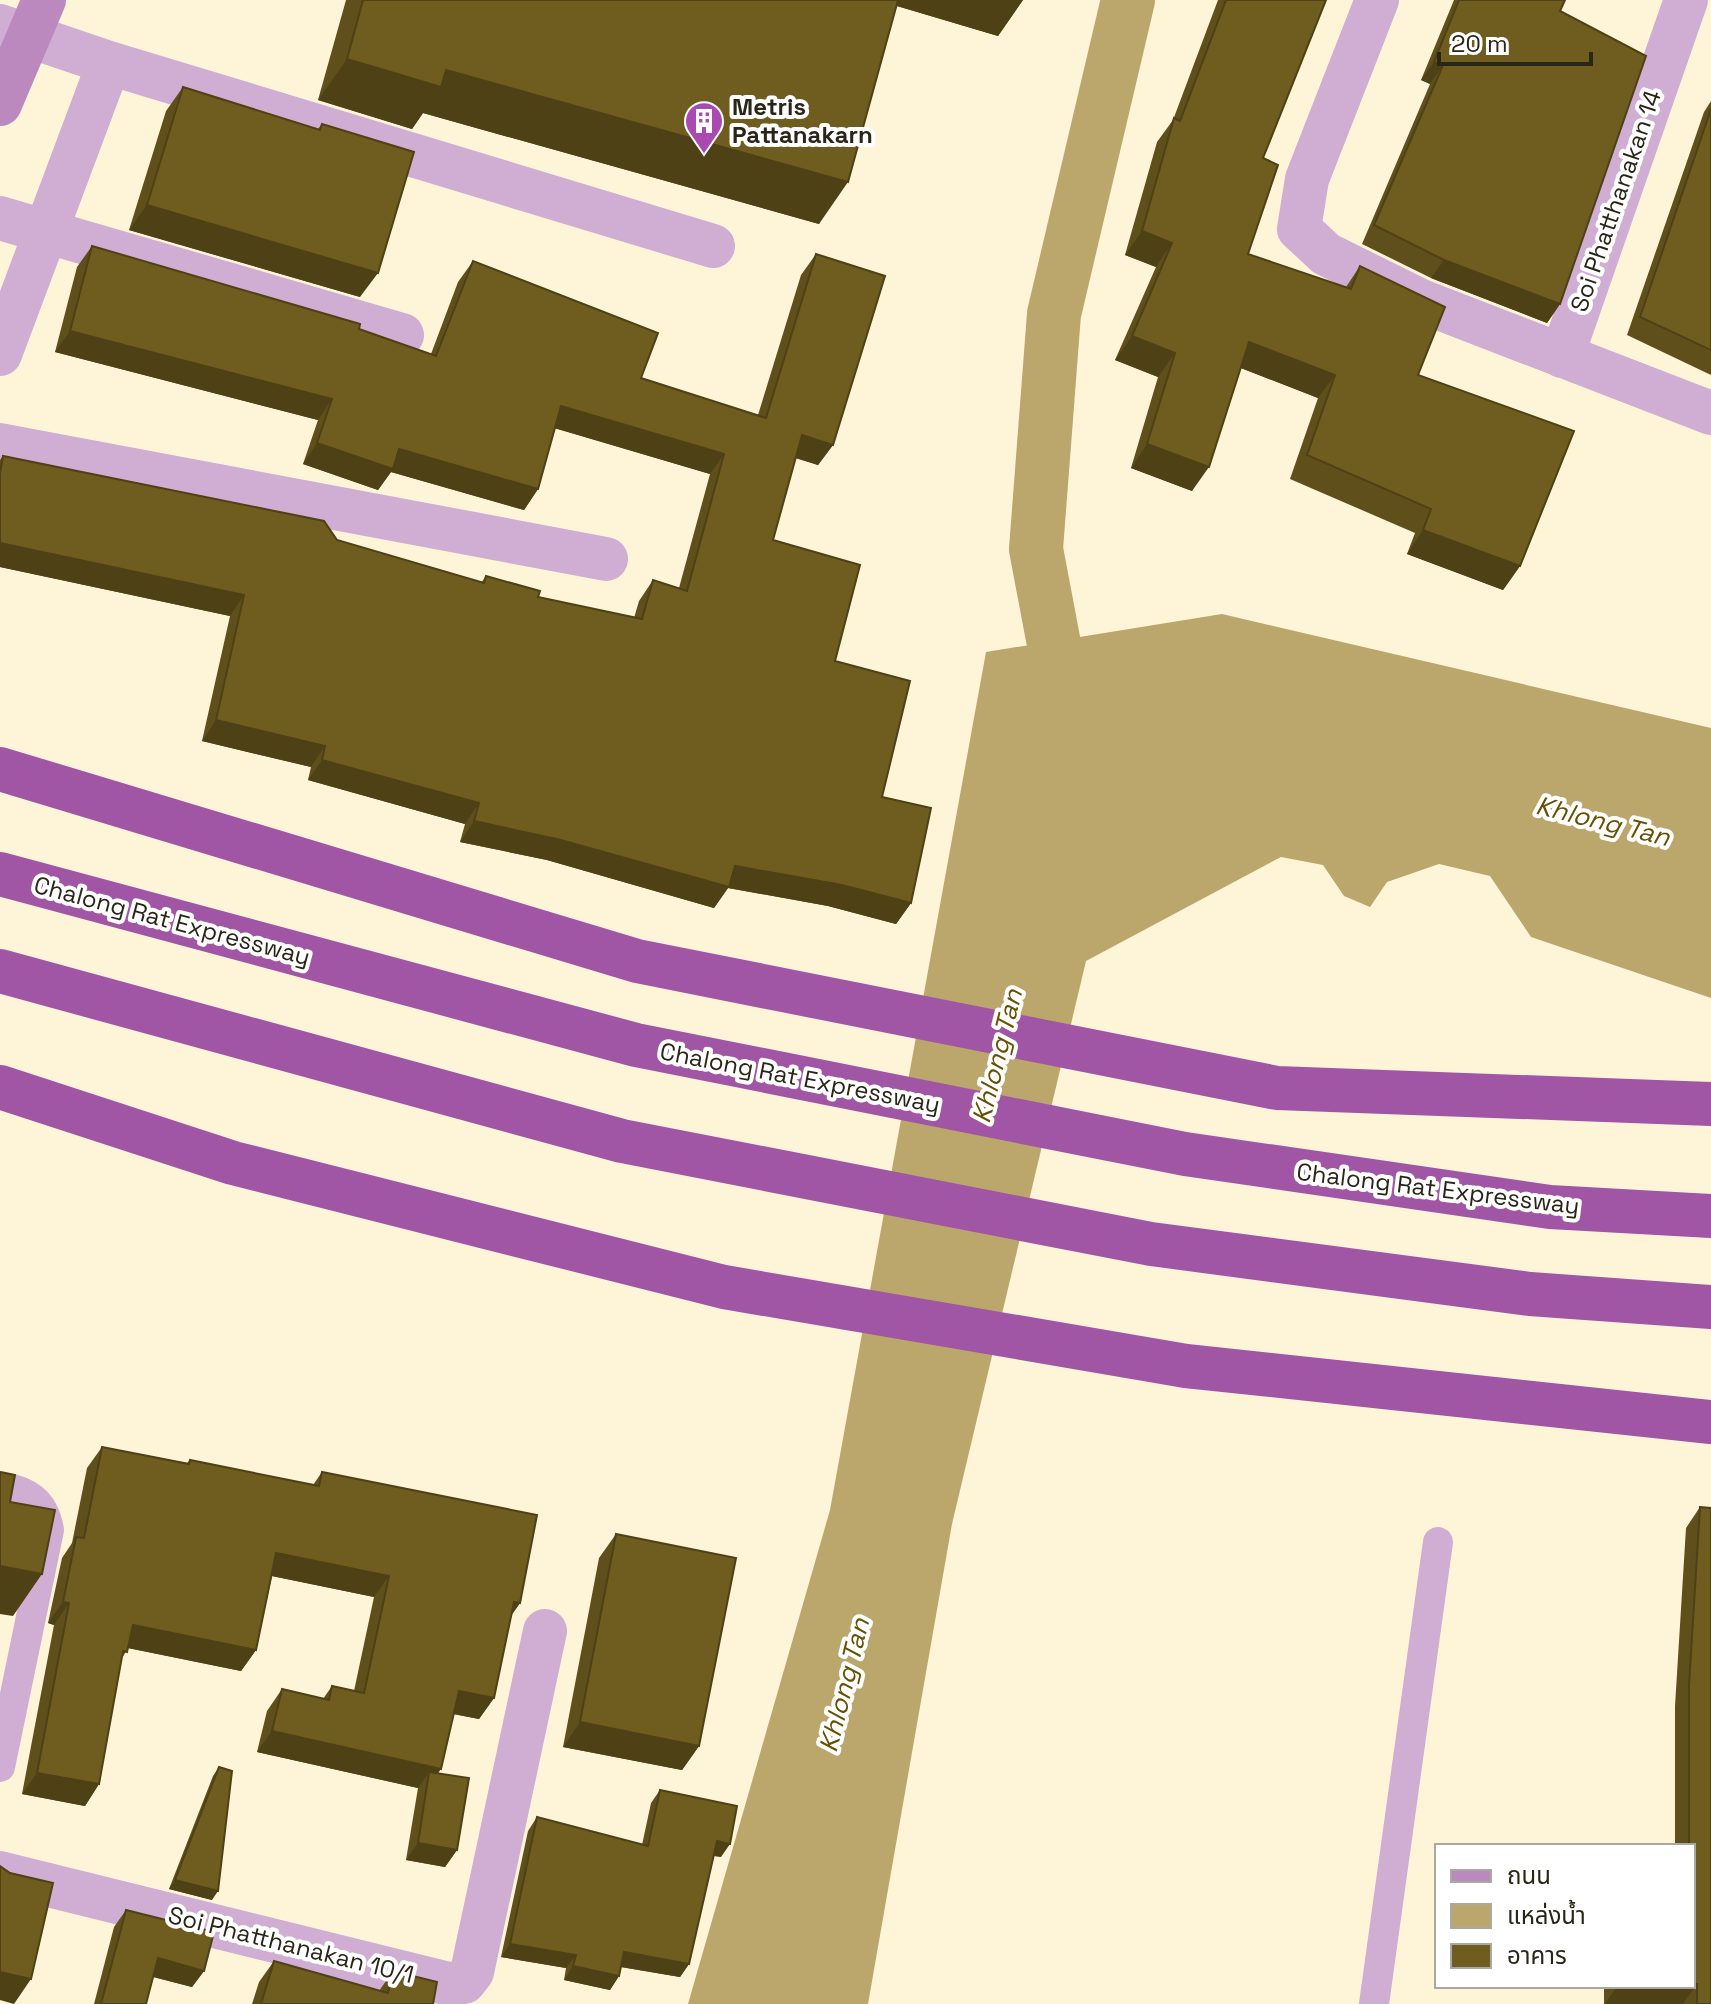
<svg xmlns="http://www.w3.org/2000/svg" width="1711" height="2004" font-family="'Space Grotesk','Noto Sans Thai',sans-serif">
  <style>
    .water { fill: #bba76b }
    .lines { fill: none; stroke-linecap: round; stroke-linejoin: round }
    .canal { stroke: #bba76b; stroke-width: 54 }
    .lane { stroke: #d0add2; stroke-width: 30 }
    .street { stroke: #d0add2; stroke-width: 44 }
    .secondary { stroke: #bc89bf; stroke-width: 44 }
    .highway { stroke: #a056a5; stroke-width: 44 }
    .wall { fill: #5f501b }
    .shaded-wall { fill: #4e4116 }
    .building { fill: #6f5d1f; stroke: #4e4116; stroke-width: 2 }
    .labels { text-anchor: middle; stroke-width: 8; stroke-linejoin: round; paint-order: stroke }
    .poi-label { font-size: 24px; font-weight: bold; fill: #292517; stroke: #fff; text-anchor: start }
    .street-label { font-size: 24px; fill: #292517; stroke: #fff }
    .water-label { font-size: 26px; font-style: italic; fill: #655101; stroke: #fff }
  </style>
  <rect width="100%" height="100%" fill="#fef5d8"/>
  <!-- water -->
  <path class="water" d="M1222 614 1711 728V998L1531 937 1490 876 1439 864 1387 882 1370 907 1344 896 1323 865 1281 857 1086 961 952 1524 868 2004H688L830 1510 986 652Z"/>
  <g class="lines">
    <!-- canal -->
    <path class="canal" d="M1067 713 1036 549 1054 314 1128 0"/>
    <!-- lane -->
    <path class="lane" d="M0 1486C27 1491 44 1500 49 1530L0 1767
      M1374 2004 1438 1542"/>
    <!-- street -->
    <path class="street" d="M1377 0 1307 179 1299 229 1326 254 1421 301 1711 413
      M0 26 109 63 713 246
      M0 218 402 335
      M0 354 109 63
      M1562 356 1686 0
      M0 445 606 559
      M0 1873 449 1984 464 1982 472 1972 545 1631"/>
    <!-- secondary -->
    <path class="secondary" d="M0 104 44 0"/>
    <!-- highway -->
    <path class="highway" d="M0 769 637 961 1277 1088 1711 1104
      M0 874 636 1045 1185 1154 1550 1207 1711 1216
      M0 971 622 1141 1151 1244 1530 1294 1711 1307
      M0 1087 233 1163 724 1287 1186 1366 1711 1422"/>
  </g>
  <!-- wall -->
  <path class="wall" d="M346 0H1023L998 36 897 6 819 224 423 113 412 129 318 100Z
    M1218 0H1326L1263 158 1248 254 1346 287 1360 266 1520 566 1503 590 1407 554 1415 533 1290 479 1318 398 1241 368 1192 491 1131 468 1158 377 1115 360 1156 267 1125 255 1157 142 1173 120Z
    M1454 0H1565L1560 11V304L1547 323 1431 278 1362 244 1430 84 1421 80Z
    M183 87 318 129 322 124 360 297 129 230 166 111Z
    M1711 101V375L1627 335 1704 112Z
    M92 246 359 329 431 354 458 282 473 261 641 378 758 415 801 275 816 254 833 445 818 465 795 458 773 540 835 661 882 797 911 903 896 924 828 906 728 888 714 908 547 860 460 842 465 824 308 780 311 767 202 741 230 616 0 567V460L3 456 337 540 481 583 486 576 538 597 634 618 639 601 653 580 679 588 710 474 555 428 538 489 524 510 391 472 378 490 303 464 318 420 55 352 77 267Z
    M102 1447 187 1463 190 1460 313 1485 322 1472 520 1603 511 1616 494 1698 479 1719 453 1714 438 1773 457 1850 445 1867 406 1860 418 1788 257 1752 267 1711 282 1689 323 1699 332 1686 354 1691 374 1597 272 1576 256 1650 241 1671 128 1648 121 1660 99 1784 85 1806 22 1794 54 1625 48 1623 62 1558 72 1543 87 1468Z
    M1700 1507 1711 2004H1604V1986H1693V1846H1675V1706L1686 1528Z
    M616 1534 699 1746 682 1770 563 1747 599 1558Z
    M219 1767 212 1900 169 1889 213 1776Z
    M660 1790 721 1857 713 1856 689 1964 680 1977 621 1967 619 1976 610 1990 564 1980 566 1968 501 1957 528 1831 537 1817 642 1845 651 1803Z
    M126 1910 204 1971 192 1987 153 1977 146 2004H94L114 1927Z
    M274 1961 379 1991 393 1971 433 2004H252L259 1982Z"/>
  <!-- shaded-wall -->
  <path class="shaded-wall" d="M881 0H1023L998 36 880 1Z
    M347 59 446 70 848 182 819 224 423 113 412 129 318 100Z
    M1434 62 1443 65 1430 84 1421 80Z
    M147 205 378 273 360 297 129 230Z
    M1142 231 1172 243 1156 267 1125 255Z
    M1444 260 1560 304 1547 323 1431 278Z
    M70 331 332 399 318 420 55 352Z
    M1132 336 1175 353 1158 377 1115 360Z
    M1249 342 1335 375 1318 398 1233 365Z
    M561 406 724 454 710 474 547 426Z
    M802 435 833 445 818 465 787 455Z
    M317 443 399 449 538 489 524 510 391 472 378 490 303 464Z
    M1147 444 1209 467 1192 491 1131 468Z
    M1423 530 1520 566 1503 590 1407 554Z
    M0 543 244 595 230 616 0 567Z
    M216 720 325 746 311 767 202 741Z
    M322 760 479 803 465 824 308 780Z
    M474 821 735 866 842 885 911 903 896 924 828 906 728 888 714 908 547 860 460 842Z
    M276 1553 389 1576 374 1597 262 1574Z
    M0 1566 42 1574 13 1616 0 1614Z
    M63 1602 69 1603 54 1625 48 1623Z
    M514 1602 520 1603 505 1624Z
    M133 1625 256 1650 241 1671 118 1646Z
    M459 1691 494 1698 479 1719 444 1712Z
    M580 1722 699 1746 682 1770 563 1747Z
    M272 1731 441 1769 426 1790 429 1772 418 1788 257 1752Z
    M37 1773 99 1784 85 1806 22 1794Z
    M717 1841 730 1844 721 1857 707 1854Z
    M418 1843 457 1850 445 1867 406 1860Z
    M175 1880 218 1891 212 1900 169 1889Z
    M510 1944 576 1955 566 1968 501 1957Z
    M624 1952 689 1964 680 1977 615 1966Z
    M158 1958 204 1971 192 1987 146 1975Z
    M573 1966 619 1976 610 1990 564 1980Z
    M0 1972 31 1979 14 2004 0 2000Z
    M1693 1984H1697L1683 2004H1605L1617 1986H1693Z"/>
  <!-- building -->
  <path class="building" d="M363 0H898L848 182 446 70 441 87 347 59Z
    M1226 0H1326L1263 158 1278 165 1248 254 1351 289 1360 266 1445 307 1418 375 1574 431 1520 566 1423 530 1431 509 1307 455 1335 375 1249 342 1209 467 1147 444 1175 353 1132 336 1172 243 1142 231 1174 118 1180 121Z
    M1459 0H1565L1560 11 1646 56 1560 304 1444 260 1374 225 1443 65 1434 62Z
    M183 87 320 130 322 124 414 152 378 273 147 205Z
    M1711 109V350L1640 317Z
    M92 246 360 324 359 329 436 356 473 261 658 333 641 378 766 418 816 254 885 276 833 445 802 435 773 540 860 565 835 661 910 681 882 797 931 808 911 903 842 885 735 866 729 887 561 840 474 821 479 803 322 760 325 746 216 720 244 595 0 543V473L3 456 324 521 337 540 484 583 486 576 540 591 538 597 642 619 653 580 687 591 724 454 561 406 538 489 399 449 393 469 317 443 332 399 70 331Z
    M102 1447 189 1464 190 1460 319 1486 322 1472 537 1515 520 1603 514 1602 494 1698 459 1691 441 1769 272 1731 282 1689 329 1700 332 1686 364 1693 389 1576 276 1553 256 1650 133 1625 127 1652 123 1651 99 1784 37 1773 69 1603 63 1602 76 1537 84 1538Z
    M0 1472 15 1475 10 1502 55 1510 42 1574 0 1566Z
    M1700 1507 1711 1508V2004H1697V1984H1693V1846H1689V1685Z
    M616 1534 736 1558 699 1746 580 1722Z
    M219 1767 232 1771 218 1891 175 1880Z
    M429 1772 469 1778 457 1850 418 1843Z
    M660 1790 737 1806 730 1844 717 1841 689 1964 624 1952 619 1976 573 1966 576 1955 510 1944 537 1817 648 1846Z
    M0 1866 10 1873 53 1883 31 1979 0 1972Z
    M126 1910 214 1932 204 1971 158 1958 146 2004H101Z
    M274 1961 388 1993 393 1971 437 1982 433 2004H261Z"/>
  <!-- icons -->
  <defs>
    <g id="building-pin" transform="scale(2)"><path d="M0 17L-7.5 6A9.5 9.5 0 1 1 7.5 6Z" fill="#aa4ab1" stroke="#fff"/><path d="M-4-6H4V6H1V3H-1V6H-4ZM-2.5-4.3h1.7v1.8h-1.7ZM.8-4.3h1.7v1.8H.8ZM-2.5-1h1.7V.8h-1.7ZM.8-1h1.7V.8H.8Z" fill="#fff"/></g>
  </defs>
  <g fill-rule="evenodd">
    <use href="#building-pin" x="704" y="121"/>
  </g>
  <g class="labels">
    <!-- poi labels -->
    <g class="poi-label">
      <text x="732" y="115">Metris<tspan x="732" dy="28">Pattanakarn</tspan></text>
    </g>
    <!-- street labels -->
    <g class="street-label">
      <text transform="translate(1616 201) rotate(-71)" y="8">Soi Phatthanakan 14</text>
      <text transform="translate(172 921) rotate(15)" y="8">Chalong Rat Expressway</text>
      <text transform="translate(800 1078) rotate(11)" y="8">Chalong Rat Expressway</text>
      <text transform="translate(1438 1189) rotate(7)" y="8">Chalong Rat Expressway</text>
      <text transform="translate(291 1945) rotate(14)" y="8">Soi Phatthanakan 10/1</text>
    </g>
    <!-- water labels -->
    <g class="water-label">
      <text transform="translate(1603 821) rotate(14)" y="9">Khlong Tan</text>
      <text transform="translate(997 1056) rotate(-76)" y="9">Khlong Tan</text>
      <text transform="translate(844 1685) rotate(-76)" y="9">Khlong Tan</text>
    </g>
  </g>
  <!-- legend -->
  <rect x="1435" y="1844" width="260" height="144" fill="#ffffff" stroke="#a9a8a2" stroke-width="2"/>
  <rect x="1451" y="1870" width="40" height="12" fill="#bc89bf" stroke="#a9a8a2" stroke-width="2"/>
  <text x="1507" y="1884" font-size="24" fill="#292517">ถนน</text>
  <rect x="1451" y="1904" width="40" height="24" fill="#bba76b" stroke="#a9a8a2" stroke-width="2"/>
  <text x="1507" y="1924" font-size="24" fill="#292517">แหล่งน้ำ</text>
  <rect x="1451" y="1944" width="40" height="24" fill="#6f5d1f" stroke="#a9a8a2" stroke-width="2"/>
  <text x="1507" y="1964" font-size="24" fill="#292517">อาคาร</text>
  <!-- scale -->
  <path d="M1439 52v12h152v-12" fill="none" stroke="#292517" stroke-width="4"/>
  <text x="1451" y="52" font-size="24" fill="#292517" stroke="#ffffff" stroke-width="6" paint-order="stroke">20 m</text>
</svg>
